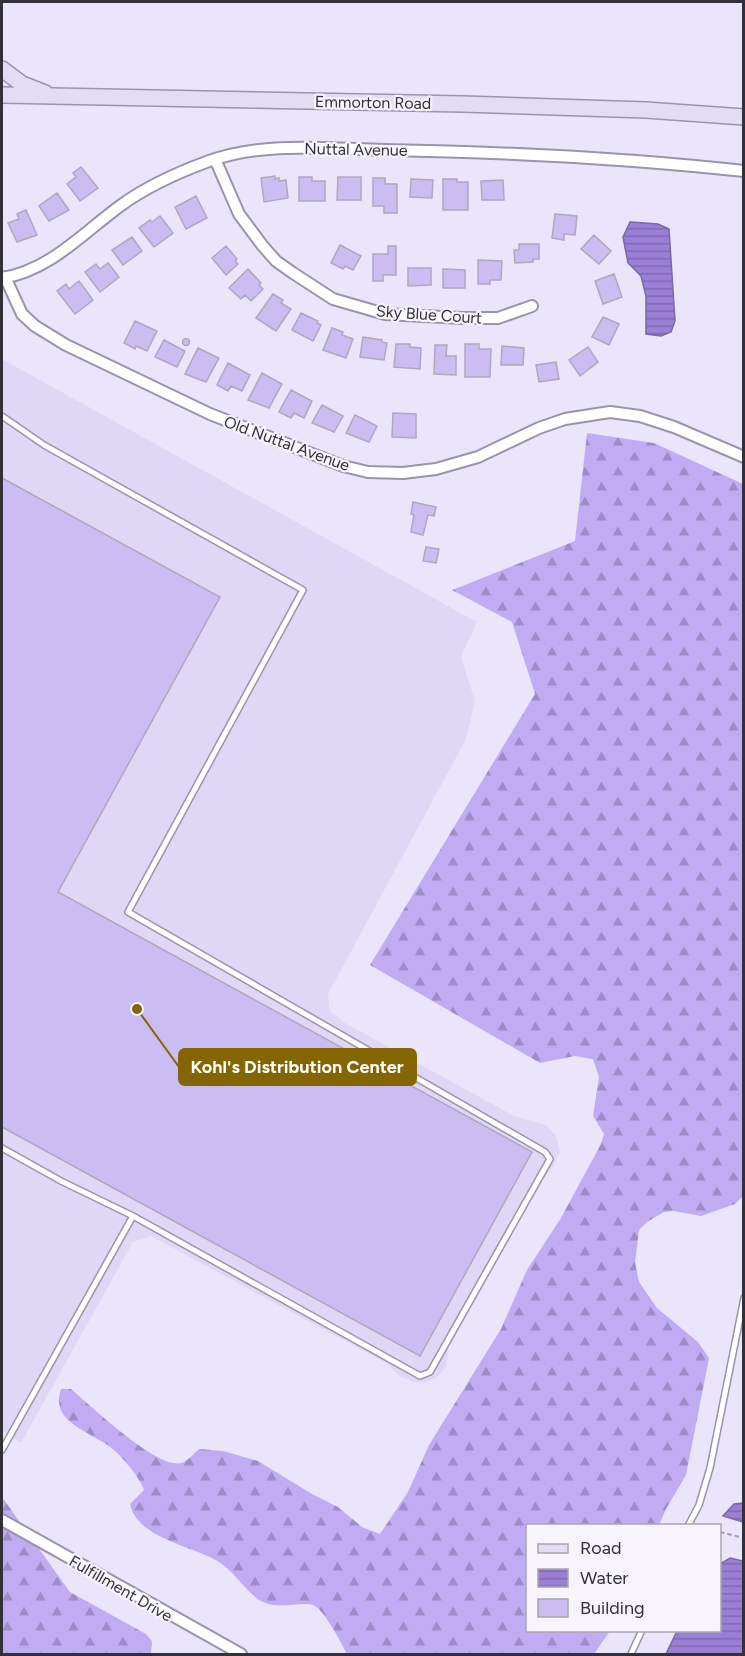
<svg xmlns="http://www.w3.org/2000/svg" width="745" height="1656" font-family="Figtree,sans-serif">
  <style>
    .built { fill: #dfd7f5 }
    .forest { fill: url(#forest-firs) }
    .water { fill: url(#water-rules); stroke: #7c67a7; stroke-width: 1.5 }
    .building { fill: #cbbcf2; stroke: #ada8be; stroke-width: 1.5 }
    .lines { fill: none; stroke-linecap: round; stroke-linejoin: round }
    .service-casing { stroke: #9a94aa; stroke-width: 8 }
    .minor-casing { stroke: #9a94aa; stroke-width: 14 }
    .secondary-casing { stroke: #9a94aa; stroke-width: 18 }
    .path { stroke: #a09cad; stroke-width: 2; stroke-dasharray: 4.5 3; stroke-linecap: butt }
    .service { stroke: #fff; stroke-width: 5 }
    .minor { stroke: #fff; stroke-width: 10 }
    .secondary { stroke: #e3dcf3; stroke-width: 15 }
    .labels { text-anchor: middle; stroke-width: 4.5; stroke-linejoin: round; paint-order: stroke }
    .street-label { font-size: 16px; fill: #323039; stroke: #f7f4fe }
    .leader { fill: none; stroke: #846500; stroke-width: 2 }
    .callout-dot { fill: #846500; stroke: #f7f4fe; stroke-width: 2 }
    .callout { fill: #846500; stroke: #846500; stroke-width: 2 }
    .callout-label { font-size: 18px; text-anchor: middle; font-weight: bold; fill: #fff }
  </style>
  <defs>
    <pattern id="forest-firs" width="22" height="20" patternUnits="userSpaceOnUse" patternTransform="scale(1.5)"><rect width="22" height="20" fill="#c1acf4"/><path d="M5 1l3.5 6h-7zM16 11l3.5 6h-7z" fill="#9d8cc7"/></pattern>
    <pattern id="water-rules" width="6" height="5" patternUnits="userSpaceOnUse" patternTransform="scale(1.5)"><rect width="6" height="5" fill="#9b7fd6"/><path d="M0 2.5h6" fill="none" stroke="#7f68af"/></pattern>
  </defs>
  <rect width="100%" height="100%" fill="#ebe5fc"/>
  <!-- built -->
  <path class="built" d="M2 359 477 622 461 657 475 701 466 739 328 994 330 1011 345 1023 514 1116 546 1125 556 1136 560 1152 553 1167 542 1180 449 1347 446 1367 436 1378 425 1383 414 1382 401 1377 386 1363 151 1236 133 1242 21 1443 2 1431Z"/>
  <!-- forest -->
  <path class="forest" d="M587 433 654 443 743 484 744 1173 742 1197 735 1204 701 1216 674 1211 664 1212 647 1222 639 1230 635 1262 639 1282 657 1308 698 1342 709 1358 686 1475 666 1509 659 1525 528 1526V1630L610 1631 594 1654H347C341 1643 325 1610 313 1605 302 1601 280 1610 263 1602 248 1595 234 1571 219 1562 191 1545 138 1539 130 1504L144 1490C140 1477 118 1451 106 1444 85 1430 50 1420 61 1389H71C90 1405 158 1470 181 1463 187 1462 194 1453 199 1449L223 1451 258 1461 312 1494 338 1507 362 1527 380 1534 408 1492 429 1445 501 1329 527 1270 561 1218 601 1144 604 1134 593 1116 599 1077 593 1059 575 1056 540 1063 370 965 535 694 512 622 452 590 575 541Z
    M2 1497 70 1592 146 1634 152 1641 151 1654H2Z"/>
  <!-- water -->
  <path class="water" d="M630 222 658 224 669 229 675 321 671 332 661 336 646 334V296L641 276 628 263 623 237Z
    M743 1503V1522L723 1516 734 1504Z
    M730 1558 743 1561V1654H666L677 1631 720 1630V1564Z"/>
  <!-- building -->
  <path class="building" d="M81 167 98 188 80 201 67 184 76 177 73 173Z
    M275 176V179L279 178V181L286 180 288 198 264 202 261 178Z
    M299 177H312V181H325V201H299Z
    M338 177H361V200H337Z
    M373 178H385V184H397V213H384V206H373Z
    M411 179 433 180 432 198 410 197Z
    M443 179H457V182H468V210H443Z
    M503 180 504 200H482L481 181Z
    M57 193 69 210 49 221 39 206Z
    M196 196 207 218 186 229 175 207Z
    M26 210 37 235 17 242 8 223 19 219 17 214Z
    M555 214 577 216 575 235 564 234V240L552 238Z
    M160 216 173 233 154 247 139 228 150 220 152 222Z
    M594 235 611 251 599 264 581 249Z
    M132 237 142 251 123 265 112 250Z
    M519 244H539V259H533V262L515 263 514 250H519Z
    M340 245 361 256 353 270 345 266 343 269 331 263Z
    M226 246 237 259 235 261 238 264 226 275 212 258Z
    M388 246H396V275H383V281H373V254H388Z
    M478 260 502 261 501 280H490V284H478Z
    M108 263 119 277 100 292 85 272 96 264 100 269Z
    M408 268H431V285L408 286Z
    M248 269 261 283 259 285 263 289 251 301 245 295 241 299 229 288Z
    M443 269 465 270V288H443Z
    M614 274 622 297 603 304 595 281Z
    M79 281 93 300 75 314 57 291 66 284 69 289Z
    M273 294 283 300 281 303 291 309 276 331 256 318Z
    M301 313 318 321 317 323 321 325 313 341 292 330Z
    M603 317 619 324 609 345 592 337Z
    M135 321 157 331 147 351 136 346 135 349 124 343Z
    M332 328 343 332 342 335 353 339 346 358 323 350Z
    M363 337 382 340V342L387 343 384 360 360 357Z
    M182.5 342a3.5 3.5 0 1 1 7 0a3.5 3.5 0 1 1-7 0Z
    M164 340 185 351 177 367 155 357Z
    M396 344H410V347L421 348 420 369 394 367Z
    M465 344H479V349H491L490 377H465Z
    M435 345H447L446 356H456V375L434 374Z
    M502 346 524 348 523 365H501Z
    M588 347 598 362 580 376 569 360Z
    M198 348 219 358 206 382 185 374Z
    M556 362 559 379 539 382 536 365Z
    M228 363 250 375 242 391 231 386 228 391 217 385Z
    M262 373 282 384 269 408 248 400Z
    M291 390 312 401 304 418 294 413 291 418 279 412Z
    M322 405 343 416 334 432 312 423Z
    M393 413 416 414V438L392 437Z
    M355 415 377 426 369 442 346 433Z
    M2 478 220 597 58 892 532 1152 420 1356 2 1127Z
    M413 502 436 507 434 516 428 515 423 535 411 532 414 515 411 514Z
    M426 547 439 549 436 563 423 561Z"/>
  <g class="lines">
    <!-- service casing -->
    <g class="service-casing">
      <path id="service" d="M2 416 44 445 303 590 128 912 545 1152 550 1159 430 1372 420 1376 133 1216 61 1181 2 1148
        M2 1450 133 1216
        M688 1526 699 1505 710 1468 744 1298
        M631 1654 642 1630"/>
    </g>
    <!-- minor casing -->
    <g class="minor-casing">
      <path id="minor" d="M215 159 239 214 262 245 276 261 293 273 333 299 385 314 462 318H498L532 306
        M5 277 22 314 35 326 66 345 210 414 343 466 368 472 403 473 436 469 478 457 539 428 565 419 610 412 640 416 674 427 744 457
        M2 278C49 271 83 233 120 206 147 186 179 172 209 161 265 141 328 149 385 150 505 152 624 158 744 171
        M2 1520 241 1654"/>
    </g>
    <!-- secondary casing -->
    <g class="secondary-casing">
      <path id="secondary" d="M2 69 22 84 45 93
        M2 95 463 104 646 110 744 117"/>
    </g>
    <!-- path -->
    <path class="path" d="M720 1532 744 1538"/>
    <!-- service -->
    <use href="#service" class="service"/>
    <!-- minor -->
    <use href="#minor" class="minor"/>
    <!-- secondary -->
    <use href="#secondary" class="secondary"/>
  </g>
  <g class="labels">
    <!-- street labels -->
    <g class="street-label">
      <text transform="translate(373 102) rotate(1)" y="6">Emmorton Road</text>
      <text transform="translate(356 149) rotate(1)" y="6">Nuttal Avenue</text>
      <text transform="translate(429 314) rotate(4)" y="6">Sky Blue Court</text>
      <text transform="translate(287 443) rotate(20)" y="6">Old Nuttal Avenue</text>
      <text transform="translate(121 1588) rotate(30)" y="6">Fulfillment Drive</text>
    </g>
  </g>
  <!-- callouts -->
  <path class="leader" d="M137 1009L179 1067"/>
  <circle class="callout-dot" cx="137" cy="1009" r="6"/>
  <rect class="callout" x="179" y="1049" width="237" height="36" rx="6"/>
  <g class="callout-label">
    <text x="297" y="1073">Kohl's Distribution Center</text>
  </g>
  <!-- border -->
  <rect width="745" height="1656" fill="none" stroke="#323039" stroke-width="6"/>
  <!-- legend -->
  <rect x="526" y="1524" width="195" height="108" fill="#f7f4fe" stroke="#a8a6af" stroke-width="1.5"/>
  <rect x="538" y="1544" width="30" height="9" fill="#e3dcf3" stroke="#a8a6af" stroke-width="1.5"/>
  <text x="580" y="1554" font-size="18" fill="#323039">Road</text>
  <rect x="538" y="1569" width="30" height="18" fill="url(#water-rules)" stroke="#a8a6af" stroke-width="1.5"/>
  <text x="580" y="1584" font-size="18" fill="#323039">Water</text>
  <rect x="538" y="1599" width="30" height="18" fill="#cbbcf2" stroke="#a8a6af" stroke-width="1.5"/>
  <text x="580" y="1614" font-size="18" fill="#323039">Building</text>
</svg>
